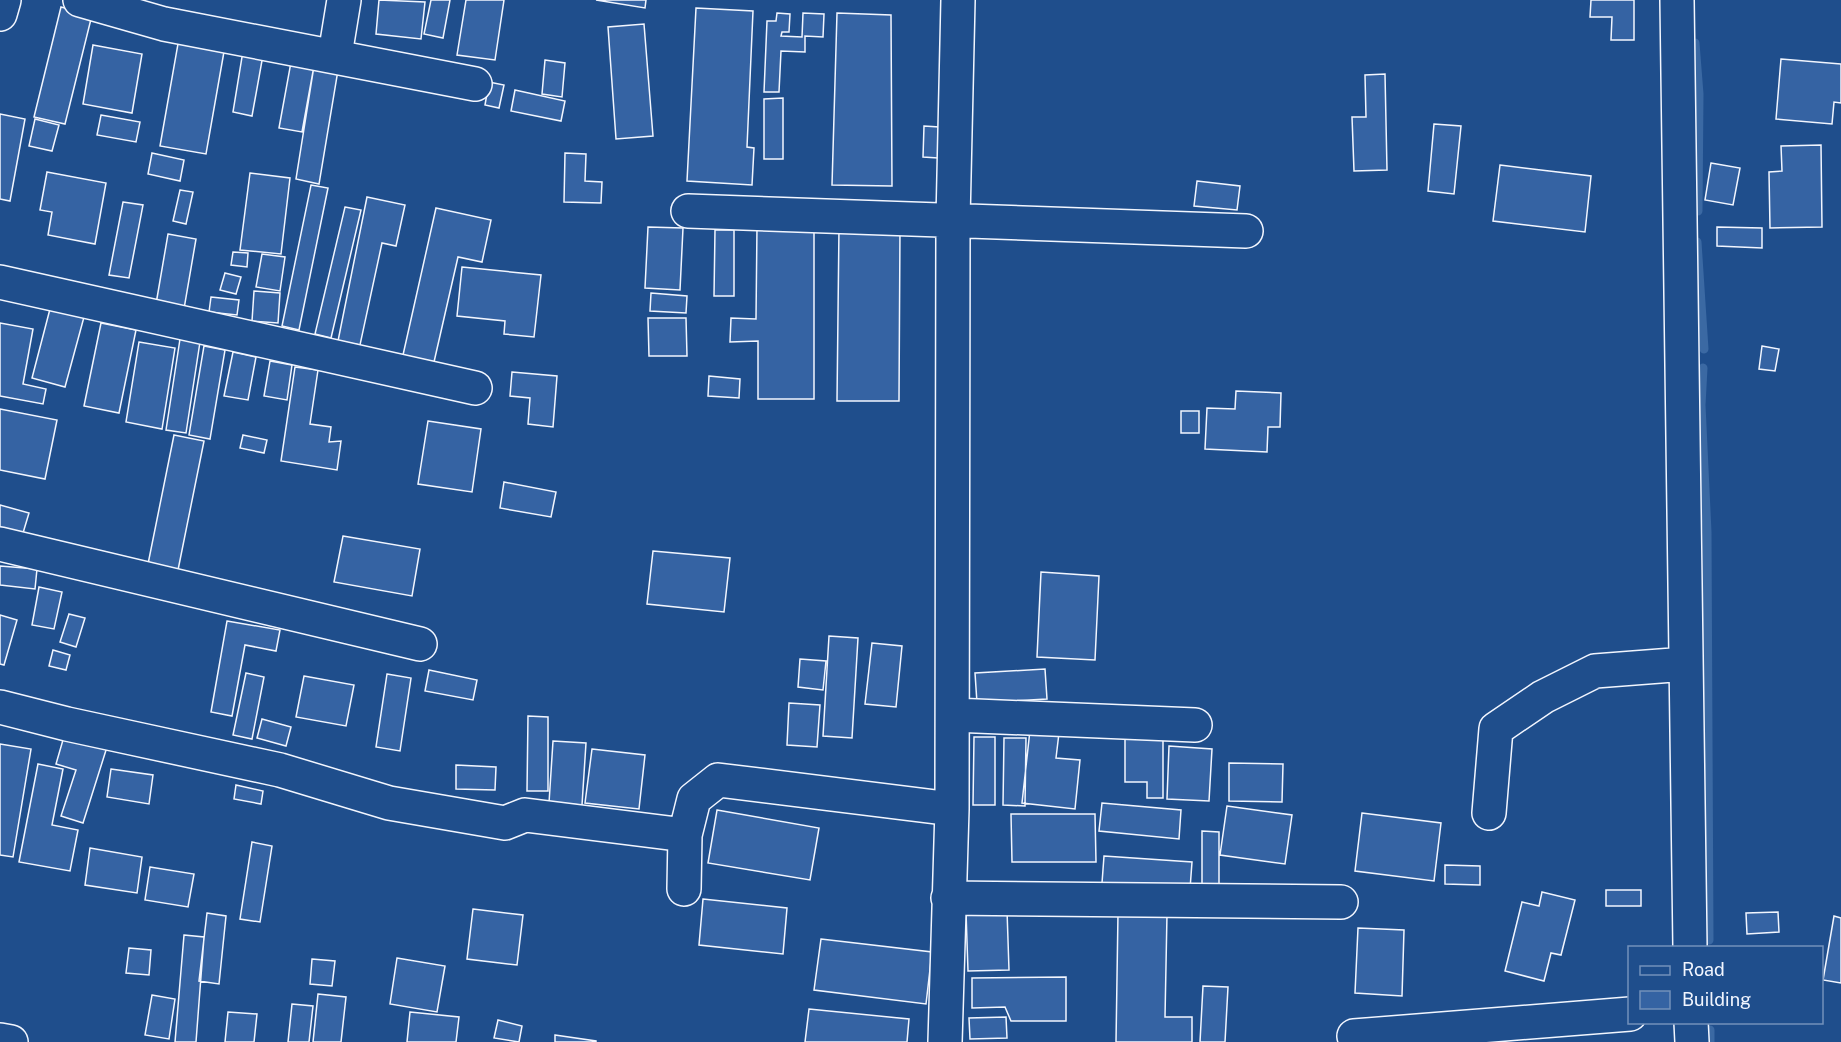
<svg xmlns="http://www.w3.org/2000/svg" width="1841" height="1042" font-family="'Public Sans',sans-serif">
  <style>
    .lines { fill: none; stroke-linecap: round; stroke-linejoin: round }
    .stream { stroke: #3b69a3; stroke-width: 9 }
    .building { fill: #3563a3; stroke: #f2f6ff; stroke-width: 1.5 }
    .minor-casing { stroke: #f2f6ff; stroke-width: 36 }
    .minor { stroke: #1f4e8c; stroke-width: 33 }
  </style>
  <rect width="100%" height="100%" fill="#1f4e8c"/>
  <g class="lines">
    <!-- stream -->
    <path class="stream" d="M1695 43 1699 94 1698 211
      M1697 242 1704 349
      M1703 368 1701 405 1707 532 1709 940
      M1710 1042V1030"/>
  </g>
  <!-- building -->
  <path class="building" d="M379 0 425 2 421 39 376 34Z
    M431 0H450L443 38 424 34Z
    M466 0H504L495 60 457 55Z
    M596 0H646L645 8Z
    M1591 0H1634V40H1611L1612 17H1590Z
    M61 7 92 15 65 124 34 117Z
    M696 8 753 11 747 147 754 148 752 185 687 181Z
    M777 13 790 14 789 32H782L781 36 802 37 803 13 824 14 823 37 805 36V52L781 51 779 92H764L767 21H776Z
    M837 13 891 15 892 186 832 185Z
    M644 24 653 136 616 139 608 27Z
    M179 38 225 46 206 154 160 146Z
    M93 45 142 54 132 113 83 104Z
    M243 51 263 55 252 116 233 112Z
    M1781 59 1841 64V103L1834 102 1832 124 1776 119Z
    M545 60 565 63 562 97 542 94Z
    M291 62 314 66 302 132 279 128Z
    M314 66 338 70 319 184 296 179Z
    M1385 74 1387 170 1354 171 1352 117H1366L1365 75Z
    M489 82 504 85 499 108 485 105Z
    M515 90 565 101 561 121 511 111Z
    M783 98V159H764V99Z
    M0 114 25 119 10 201 0 199Z
    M101 115 140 122 136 142 97 135Z
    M35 119 59 125 52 151 29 146Z
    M1434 124 1461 126 1454 194 1428 191Z
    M924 126 939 127 938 158 923 157Z
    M1821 145 1822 227 1770 228 1769 172 1782 171 1781 146Z
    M152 153 184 160 180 181 148 174Z
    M565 153 586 154 585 181 602 182 601 203 564 202Z
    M1711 163 1740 168 1733 205 1705 200Z
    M1500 165 1591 176 1585 232 1493 221Z
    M47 172 106 183 95 244 48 235 52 212 40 210Z
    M250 173 290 178 281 254 240 250Z
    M1197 181 1240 186 1237 210 1194 206Z
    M311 185 328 188 299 330 282 326Z
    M180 190 193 192 186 224 173 221Z
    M367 197 405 205 396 246 382 243 360 345 338 341Z
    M123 202 143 205 129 278 109 275Z
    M345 207 361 210 331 338 315 334Z
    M436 208 491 220 482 262 458 257 434 362 403 355Z
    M757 226H814V399H758V341L730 342 731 318 756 319Z
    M648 227 683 228 680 290 645 288Z
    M839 227 900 228 899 401H837Z
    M1717 227 1762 228V248L1717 246Z
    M715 230H734V296H714Z
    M168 234 196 239 184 309 156 304Z
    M233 252 248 253 247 267 231 265Z
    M262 254 285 257 280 291 256 287Z
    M462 267 541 275 534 337 504 334 505 321 457 316Z
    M225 273 241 277 236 294 220 290Z
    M254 291 280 293 278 323 252 321Z
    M651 293 687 296 686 313 650 311Z
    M211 297 239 300 237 315 209 312Z
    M50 309 84 317 65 387 32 378Z
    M648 318H686L687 356H649Z
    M0 323 33 329 23 384 46 389 43 404 0 396Z
    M101 323 136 330 119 413 84 406Z
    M180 339 200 342 186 433 166 430Z
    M139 342 175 348 162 429 126 422Z
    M204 346 225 350 210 439 189 435Z
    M1762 346 1779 349 1775 371 1759 369Z
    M233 352 256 357 248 400 224 396Z
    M270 361 292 365 287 400 264 396Z
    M295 367 318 370 310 424 331 427 329 442 341 441 337 470 281 461Z
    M512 372 557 376 553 427 528 424 530 398 510 396Z
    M709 376 740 379 739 398 708 396Z
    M1236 391 1281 393 1280 427H1268L1267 452 1205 449 1207 408 1235 409Z
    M0 409 57 420 45 479 0 470Z
    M1181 411H1199V433H1181Z
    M428 421 481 429 472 492 418 484Z
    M174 435 204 441 178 570 148 564Z
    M243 435 267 440 264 453 240 448Z
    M504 482 556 492 551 517 500 508Z
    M0 505 29 513 23 533 0 527Z
    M343 536 420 549 412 596 334 582Z
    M653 551 730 558 724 612 647 604Z
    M0 566 37 569 35 589 0 585Z
    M1041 572 1099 576 1095 660 1037 657Z
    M39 587 62 592 54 629 32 625Z
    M69 614 85 618 76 647 60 642Z
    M0 615 17 620 4 665 0 664Z
    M227 621 280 630 276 651 245 645 232 716 211 712Z
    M829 636 858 638 852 738 823 736Z
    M872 643 902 646 896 707 865 704Z
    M53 650 70 655 66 670 49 666Z
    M800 659 826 661 823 690 798 687Z
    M1045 669 1047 699 977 703 975 673Z
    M429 670 477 680 473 700 425 691Z
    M246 673 264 677 252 739 233 735Z
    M387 674 411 678 400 751 376 747Z
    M304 676 354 685 346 726 296 717Z
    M789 703 820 705 817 747 787 745Z
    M528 716 548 717V791H527Z
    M262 719 291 727 286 746 257 738Z
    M1030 730 1059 733 1056 758 1080 760 1075 809 1022 803Z
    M65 733 107 747 83 823 61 816 76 770 56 764Z
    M974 737H995V805H973Z
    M1004 738H1026L1025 806 1003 805Z
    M1125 738H1163V798H1147V782H1125Z
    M553 741 586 743 582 805 549 803Z
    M0 744 31 749 13 857 0 855Z
    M1169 746 1212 749 1209 801 1167 799Z
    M592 749 645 755 639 809 585 803Z
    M1229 763 1283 764 1282 802 1229 801Z
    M38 764 63 769 52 825 78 830 70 871 19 862Z
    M456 765 496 767 495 790 456 789Z
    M111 769 153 775 149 804 107 797Z
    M236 785 263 791 261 804 234 799Z
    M1102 803 1181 810 1179 839 1099 831Z
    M1227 806 1292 815 1285 864 1220 855Z
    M717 810 819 828 810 880 708 863Z
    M1362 813 1441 823 1434 881 1355 871Z
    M1011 814H1095L1096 862H1012Z
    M1202 831 1219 832V887H1202Z
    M252 842 272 846 260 922 240 919Z
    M90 848 142 857 137 893 85 885Z
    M1104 856 1192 862 1190 889 1102 883Z
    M1445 865 1480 866V885L1445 884Z
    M150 867 194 874 188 907 145 900Z
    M1606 890H1641V906H1606Z
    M1542 892 1575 900 1561 955 1551 953 1544 981 1505 971 1522 902 1539 906Z
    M703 899 787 908 783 954 699 945Z
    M473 909 523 915 517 965 467 959Z
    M1007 910 1009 970 968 971 966 912Z
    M1778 912 1779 932 1747 934 1746 913Z
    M207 913 226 916 219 984 199 981Z
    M1118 913 1167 914 1165 1017H1192V1042H1116Z
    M1834 916 1841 918V983L1823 980Z
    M1358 928 1404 930 1402 996 1355 993Z
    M184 935 204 937 196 1042H175Z
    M821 939 932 952 926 1004 814 990Z
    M129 948 151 950 149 975 126 973Z
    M397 958 445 966 437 1012 390 1004Z
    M312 959 335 961 332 986 310 984Z
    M1066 977V1021H1011L1005 1007 972 1008V978Z
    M1203 986 1228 987 1225 1042H1200Z
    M318 994 346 997 341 1042H313Z
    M152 995 175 999 169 1039 145 1035Z
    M292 1004 313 1006 309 1042H288Z
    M809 1009 909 1019 907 1042H805Z
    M228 1012 257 1014 254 1042H225Z
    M410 1012 459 1017 456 1042H407Z
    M1006 1017 1007 1038 970 1039 969 1018Z
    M498 1020 522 1026 519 1042 494 1038Z
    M555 1035 596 1041V1042H555Z"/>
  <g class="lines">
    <!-- minor casing -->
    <g class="minor-casing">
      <path id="minor" d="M80 0 164 24 475 84
        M1677 0 1690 948
        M0 14 4 0
        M335 55 344 0
        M688 211 1246 231
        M0 282 475 388
        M0 544 420 644
        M0 707 67 724 280 770 389 803 505 823 525 815 685 835
        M953 715 1195 725
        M1489 813 1496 729 1543 697 1595 671 1686 664
        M684 889 685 835 694 799 718 780 952 809
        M948 898 1341 902
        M1691 1022 1692 1042
        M1354 1036 1630 1014
        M0 1040 11 1042
        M945 1042 952 809 953 220 958 0"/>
    </g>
    <!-- minor -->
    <use href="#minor" class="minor"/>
  </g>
  <!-- legend -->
  <rect x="1628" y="946" width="195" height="78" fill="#1f4e8c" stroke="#7391ba" stroke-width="1.5"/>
  <rect x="1640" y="966" width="30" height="9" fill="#1f4e8c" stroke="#7391ba" stroke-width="1.5"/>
  <text x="1682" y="976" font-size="18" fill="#f2f6ff">Road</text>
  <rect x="1640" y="991" width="30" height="18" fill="#3563a3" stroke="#7391ba" stroke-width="1.5"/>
  <text x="1682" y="1006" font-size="18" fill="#f2f6ff">Building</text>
</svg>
